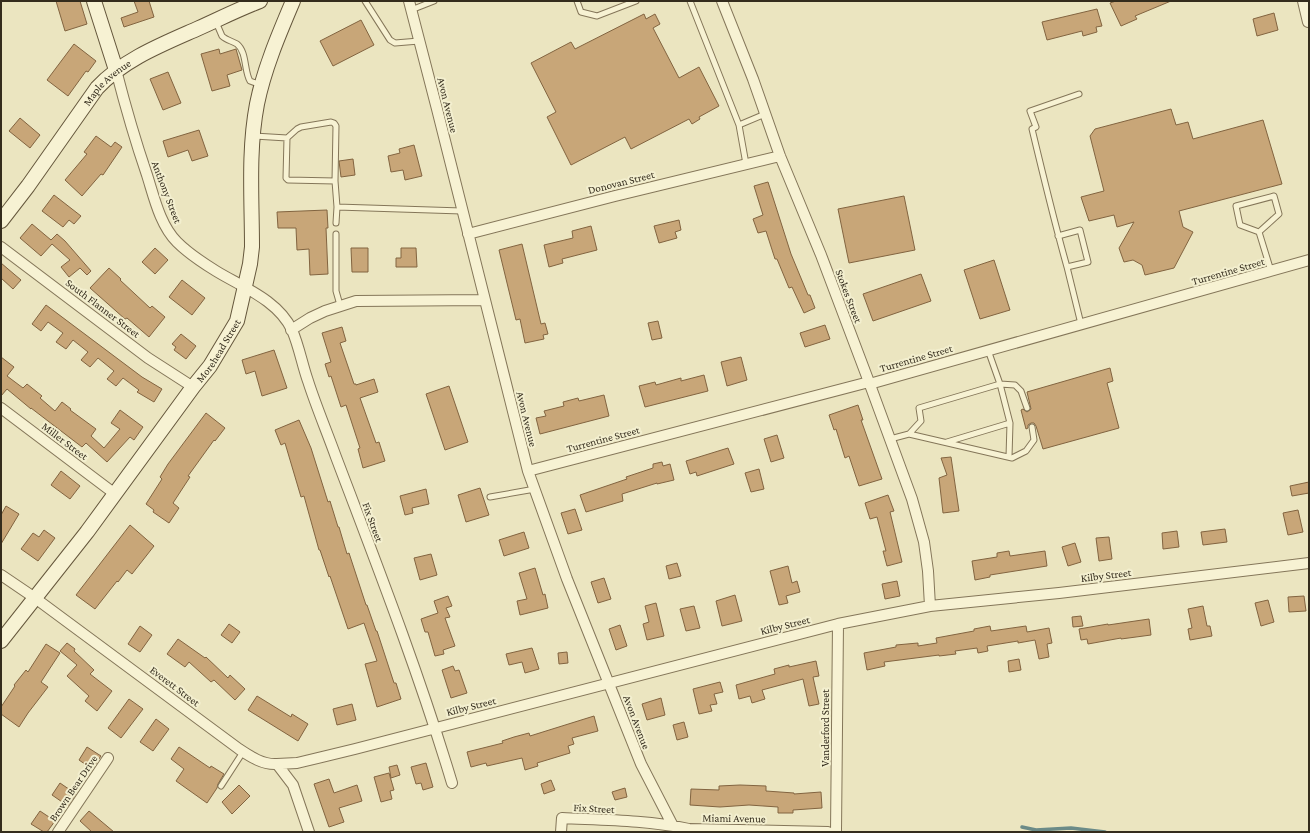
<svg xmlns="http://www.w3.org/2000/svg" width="1310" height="833" font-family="'Crimson Pro',serif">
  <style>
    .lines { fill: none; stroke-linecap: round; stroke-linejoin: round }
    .stream { stroke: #6b8b88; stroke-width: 3.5 }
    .building { fill: #c8a678; stroke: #826440 }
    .lane-casing { stroke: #847659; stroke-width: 7 }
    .street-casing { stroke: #847659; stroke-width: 12 }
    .secondary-casing { stroke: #65573c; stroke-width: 16 }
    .lane { stroke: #f7f2d3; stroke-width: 5 }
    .street { stroke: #f7f2d3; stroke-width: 10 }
    .secondary { stroke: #f7f2d3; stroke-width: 14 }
    .labels { text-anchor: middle; stroke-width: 4; stroke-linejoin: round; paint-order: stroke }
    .street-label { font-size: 11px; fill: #342c1d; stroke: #f3efcf }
  </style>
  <rect width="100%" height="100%" fill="#ebe5c0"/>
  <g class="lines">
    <!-- stream -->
    <path class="stream" d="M1022 827 1036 830 1071 828 1105 832"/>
  </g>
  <!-- building -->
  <path class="building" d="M56 1H80L87 24 65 31Z
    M134 1H149L154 17 124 27 121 18 138 12Z
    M1116 1H1171L1135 16 1137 19 1121 26 1110 3Z
    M1097 9 1102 26 1096 27 1097 32 1083 36 1082 31 1047 40 1042 22Z
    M1274 13 1278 30 1257 36 1253 19Z
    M644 14 646 19 655 14 660 24 653 28 679 78 699 67 719 106 699 117 700 119 692 124 689 119 631 149 625 137 571 165 547 117 556 112 531 63 571 42 575 49Z
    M361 20 374 45 333 66 320 41Z
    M74 44 96 61 88 72 86 71 68 96 47 80Z
    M219 49 220 54 236 49 242 70 227 75 230 86 212 91 201 54Z
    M168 72 181 103 163 110 150 79Z
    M1171 109 1176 125 1188 122 1193 139 1263 120 1282 184 1179 211 1183 227 1193 232 1174 268 1145 275 1142 265 1133 260 1124 262 1119 248 1134 222 1117 227 1114 215 1089 221 1081 197 1104 191 1090 136 1095 129Z
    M20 118 40 135 30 148 9 131Z
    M199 130 208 156 192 161 188 150 168 157 163 141Z
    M96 136 111 147 115 142 122 147 103 175 101 174 82 196 65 180 87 154 84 152Z
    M414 145 422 176 405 180 403 170 391 172 388 156 400 153 399 149Z
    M353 159 355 175 341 177 339 161Z
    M768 182 791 254 808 295H810L815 308 804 313 792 287 789 288 777 259H775L766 231 758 233 753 219 763 215 754 186Z
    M54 195 81 216 74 224 69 220 63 227 42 211Z
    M904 196 915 250 849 263 838 209Z
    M327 210 328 228H326L328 274 310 275 309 249 297 250 296 228H278L277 212Z
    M679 220 681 230 675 232 677 238 659 243 654 226Z
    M32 224 51 240 57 234 65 241 91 271 87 275 80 268 69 277 61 267 70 260 52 244 41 256 20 238Z
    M591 226 597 250 562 259 563 263 549 267 544 245 573 238 572 231Z
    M522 244 541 324 545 323 548 334 543 335 544 339 525 343 520 319 516 320 499 250Z
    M155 248 168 260 155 274 142 262Z
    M351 248H368V272H352Z
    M401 248H416L417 267H396V258H401Z
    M994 260 1010 310 980 319 964 270Z
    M1 263 21 280 13 289 1 278Z
    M109 268 121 279 120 280 150 308 152 306 165 317 149 337 127 318 125 319 90 288Z
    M921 274 931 301 873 321 863 294Z
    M182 280 205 298 192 315 169 297Z
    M46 305 142 377 162 389 154 402 137 392 139 390 123 378 116 386 107 379 114 371 98 358 90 367 81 360 88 352 73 340 66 349 56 342 63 333 48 322 41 331 32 324Z
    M658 321 662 338 652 340 648 323Z
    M825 325 830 339 805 347 800 333Z
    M342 327 346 341 340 343 354 384H356V385L374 379 378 392 360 398 376 443 379 442 385 461 363 468 358 449 360 448 346 405 341 407 331 376 329 377 325 364 331 362 322 333Z
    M181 334 196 346 186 359 174 350 176 347 172 344Z
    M274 350 287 388 262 396 255 371 246 374 242 360Z
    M1 357 14 367 7 376 23 388 27 384 42 396 40 398 55 411 62 402 71 409 70 410 96 429 91 436 104 448 120 429 111 423 120 410 143 427 134 440 130 437 107 462 86 443 82 447 31 408V409L7 389 1 396Z
    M741 357 747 380 727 386 721 362Z
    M1110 368 1113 381 1107 383 1119 428 1043 449 1036 426 1034 423H1031L1028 425V428L1026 429 1021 410 1023 409 1027 412 1031 409 1027 392Z
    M704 375 708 391 645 407 639 386 655 382 656 385 681 378V381Z
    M449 386 468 442 445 450 426 394Z
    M604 395 609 416 540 434 536 418 546 416 544 411 564 406 563 402 578 398 579 401Z
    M858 405 863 420H861L882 479 859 486 849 456 845 458 836 429 834 430 829 415Z
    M206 413 225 428 215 441 214 440 188 476 190 477 173 503 179 508 169 523 153 512 154 510 146 504 162 479 160 477 168 464Z
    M299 420 311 448 328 502 330 501 338 527H339L347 554 349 553 366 605H367L376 631H377L394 683H396L401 699 377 707 365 664 377 661 364 623 348 629 330 576 329 577 320 550H319L304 496 301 497 285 443 281 445 275 430Z
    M777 435 784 458 771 462 764 439Z
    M728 448 734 464 697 476 696 472 690 474 686 461Z
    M951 457 959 511 943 513 939 478 947 475 941 458Z
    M662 462 663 466 670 464 674 480 657 484V483L622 494 623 501 586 512 580 495 627 479 626 477 653 468V464Z
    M759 469 764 489 751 492 745 473Z
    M61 471 80 486 70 499 51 485Z
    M1309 482V493L1292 496 1290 486Z
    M480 488 489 515 466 522 458 495Z
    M426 489 429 504 412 508 413 513 405 515 400 496Z
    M888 495 894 511 890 512 902 562 887 566 883 551H886L877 517 870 519 865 503Z
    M6 506 19 514 1 544V515Z
    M575 509 582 530 568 534 561 513Z
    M1298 510 1303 532 1288 535 1283 513Z
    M130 525 154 546 132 574 127 570 118 582 117 581 95 609 76 595Z
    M1225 529 1227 542 1203 545 1201 532Z
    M44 530 55 538 38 561 21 549 33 533 39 537Z
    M1177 531 1179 547 1163 549 1162 533Z
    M524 532 529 548 504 556 499 540Z
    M1109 537 1112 559 1099 561 1096 538Z
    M1075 543 1081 562 1068 566 1062 547Z
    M1009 551 1010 556 1045 551 1047 566 990 575V577L975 580 972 561 997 557V553Z
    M431 554 437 575 420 580 414 558Z
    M677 563 681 576 669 579 666 566Z
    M788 566 792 583 797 581 800 592 786 596 788 603 779 605 770 571Z
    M535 568 543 595 545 594 548 608 520 615 517 601 527 599 519 573Z
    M604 578 611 599 598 603 591 582Z
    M897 581 900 596 885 599 882 584Z
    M735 595 742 621 722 626 716 601Z
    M448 596 452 606 446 608 450 617 445 618 455 646 443 650 444 654 435 656 428 632H425L421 619 438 613 434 601Z
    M1304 596 1306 611 1289 612 1288 597Z
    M1268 600 1274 622 1261 626 1255 603Z
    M656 603 664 636 647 640 643 624 649 622 645 606Z
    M694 606 700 628 686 631 680 609Z
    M1203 606 1207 626H1210L1212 636 1190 640 1188 629 1192 628 1188 609Z
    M1081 616 1083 626 1073 627 1072 617Z
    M1149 619 1151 635 1121 639V638L1088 644 1087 639 1081 640 1079 629 1108 624V625Z
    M229 624 240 632 232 643 221 635Z
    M620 625 627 646 616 650 609 629Z
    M140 626 152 635 140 652 128 644Z
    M990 626 991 631 1026 626 1027 632 1049 628 1052 643 1047 644 1049 657 1039 659 1035 640 1018 643V641L987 646 988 651 978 653 977 648 955 651 956 654 939 656V655L884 662 885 666 867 670 864 653 896 647V645L918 643V646L937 643 936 638 974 631V629Z
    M178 639 205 658 206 657 228 678 230 675 245 689 235 700 214 680 211 682 189 662 185 667 167 654Z
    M67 643 75 649 74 651 94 670 90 674 112 691 97 711 85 701 89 696 67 676 77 665 60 651Z
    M46 644 60 653 41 682 48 687 28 713 19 727 1 714V707L15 686 14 685 26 670 28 672Z
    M532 648 539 669 525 673 522 662 509 665 506 654Z
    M567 652 568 663 559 664 558 653Z
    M1019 659 1021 670 1009 672 1008 661Z
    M816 661 819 676 813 677 819 704 809 706 803 679 762 690 765 699 752 703 750 696 739 699 736 685 775 674 774 669 789 665V667Z
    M453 666 455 671 459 670 467 693 451 698 442 670Z
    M720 682 723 692 714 694 717 704 710 705 712 711 699 714 693 689Z
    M257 696 291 717 292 714 308 724 298 741 248 710Z
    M661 698 665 715 647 720 642 704Z
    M129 699 143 709 121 738 108 728Z
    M352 704 356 720 337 725 333 709Z
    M594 716 598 731 572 738 574 744 568 746 570 753 537 763 538 766 525 770 522 758 487 766 486 763 471 767 467 752 503 743 502 741 514 737 529 733 530 736Z
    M156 719 169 729 153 751 140 742Z
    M684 722 688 737 677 740 673 725Z
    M87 747 101 756 92 769 79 760Z
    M179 747 210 768 211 766 224 774 218 784 217 788 207 803 176 781 184 769 171 759Z
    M426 763 433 787 423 790 421 783 416 784 411 767Z
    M397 765 400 775 391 778 389 767Z
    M389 773 394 790 390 791 392 799 381 802 374 777Z
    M329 779 334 793 357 785 362 801 339 808 344 822 329 827 314 784Z
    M551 780 555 790 544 794 541 784Z
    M60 783 76 794 68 806 52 795Z
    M239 785 250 796 232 814 222 802Z
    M740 785 766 786V791L794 793V794L821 792 822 808 793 810V813H778V807L749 805 720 807 690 805 691 789 719 790V786Z
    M625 788 627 797 615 800 612 792Z
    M40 811 55 821 47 832H44L31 824Z
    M89 811 114 832H92L80 821Z"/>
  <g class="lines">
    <!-- lane casing -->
    <g class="lane-casing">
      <path id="lane" d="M365 1 390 40 395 43 419 41
        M577 1 581 12 597 16 636 1
        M690 1 739 125 765 114
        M411 10 434 1
        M216 22 222 36C226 40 232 41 237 44 247 52 244 71 250 81L261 85
        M739 125 746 164
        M254 136 287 138 286 178 288 180 335 181 337 207
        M287 138 297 129 301 127 331 122 334 123 336 126 335 181
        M336 223 337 207 462 211
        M1259 232 1279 214 1274 196 1236 206 1240 225 1259 232 1271 271
        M336 234V291L340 305
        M1058 236 1080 230 1088 262 1067 267C1054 221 1043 175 1032 129L1036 127 1030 111 1079 94
        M1067 267 1081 324
        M988 350 1000 384 1015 385 1021 391 1027 408
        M909 434 921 421 919 408 1000 384 1010 423
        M890 439 909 434 1012 458 1026 451 1034 440 1032 427
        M947 442 1010 423 1009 457
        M490 497 535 489
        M221 786 243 752"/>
    </g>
    <!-- street casing -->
    <g class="street-casing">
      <path id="street" d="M409 1 437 109 528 471 567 579 641 764 673 826
        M722 1 753 79 780 156 821 255 869 382 912 499 924 542 928 571 930 606
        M1303 1 1308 22
        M116 70C125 105 135 140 147 175 154 197 160 225 177 242 188 253 203 263 216 271 242 287 278 300 292 330 299 346 302 364 308 381 316 406 327 432 336 457 377 565 419 673 452 783
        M468 234 615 196 780 156
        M1 247 148 358 193 387
        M291 330 310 318 325 311 356 301 484 300
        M1 408 115 494
        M528 471 869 382 873 383 1309 260
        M1 575 35 598 239 749C251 757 263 765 277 764L293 785 309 832
        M277 764 297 763 355 749 838 624 930 606 1059 593 1309 563
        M58 832 108 758
        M561 832 562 818C604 820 647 820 689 829L828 832
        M836 832 838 624"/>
    </g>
    <!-- secondary casing -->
    <g class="secondary-casing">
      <g id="secondary">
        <path d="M94 1 116 70"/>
        <path id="s1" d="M1 221 28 186 97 88C124 59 163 44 199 28 219 19 239 9 260 1"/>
        <path id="s2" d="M1 641 87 532 193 387 210 366 237 321 250 264 252 247C252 200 248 151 257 104 264 69 279 34 293 1"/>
      </g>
    </g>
    <!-- lane -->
    <use href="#lane" class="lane"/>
    <!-- street -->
    <use href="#street" class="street"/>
    <!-- secondary -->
    <use href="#secondary" class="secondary"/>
  </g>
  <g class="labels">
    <!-- street labels -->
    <g class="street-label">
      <text dy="4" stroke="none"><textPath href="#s1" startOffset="175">Maple Avenue</textPath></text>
      <text transform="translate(448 105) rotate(76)" y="4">Avon Avenue</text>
      <text transform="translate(621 182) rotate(-14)" y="4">Donovan Street</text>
      <text transform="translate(167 192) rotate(69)" y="4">Anthony Street</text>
      <text transform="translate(1228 271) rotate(-16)" y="4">Turrentine Street</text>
      <text transform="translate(849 296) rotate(69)" y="4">Stokes Street</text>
      <text transform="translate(103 308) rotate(37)" y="4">South Flanner Street</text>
      <text dy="4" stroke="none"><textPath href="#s2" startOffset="363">Morehead Street</textPath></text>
      <text transform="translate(916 358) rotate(-16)" y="4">Turrentine Street</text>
      <text transform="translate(527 419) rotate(76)" y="4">Avon Avenue</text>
      <text transform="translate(603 439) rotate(-15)" y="4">Turrentine Street</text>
      <text transform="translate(65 441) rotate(37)" y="4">Miller Street</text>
      <text transform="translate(373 522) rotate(70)" y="4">Fix Street</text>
      <text transform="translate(1106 575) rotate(-7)" y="4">Kilby Street</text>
      <text transform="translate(785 625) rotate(-14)" y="4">Kilby Street</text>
      <text transform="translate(175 686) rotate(37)" y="4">Everett Street</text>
      <text transform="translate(471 706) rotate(-14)" y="4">Kilby Street</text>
      <text transform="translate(637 722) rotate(69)" y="4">Avon Avenue</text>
      <text transform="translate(825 728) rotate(-90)" y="4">Vanderford Street</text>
      <text transform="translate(73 788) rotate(-56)" y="4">Brown Bear Drive</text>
      <text transform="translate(594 808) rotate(3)" y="4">Fix Street</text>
      <text transform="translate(734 818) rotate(1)" y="4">Miami Avenue</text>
    </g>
  </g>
  <!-- border -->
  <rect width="1310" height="833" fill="none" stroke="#342c1d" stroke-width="4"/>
</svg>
